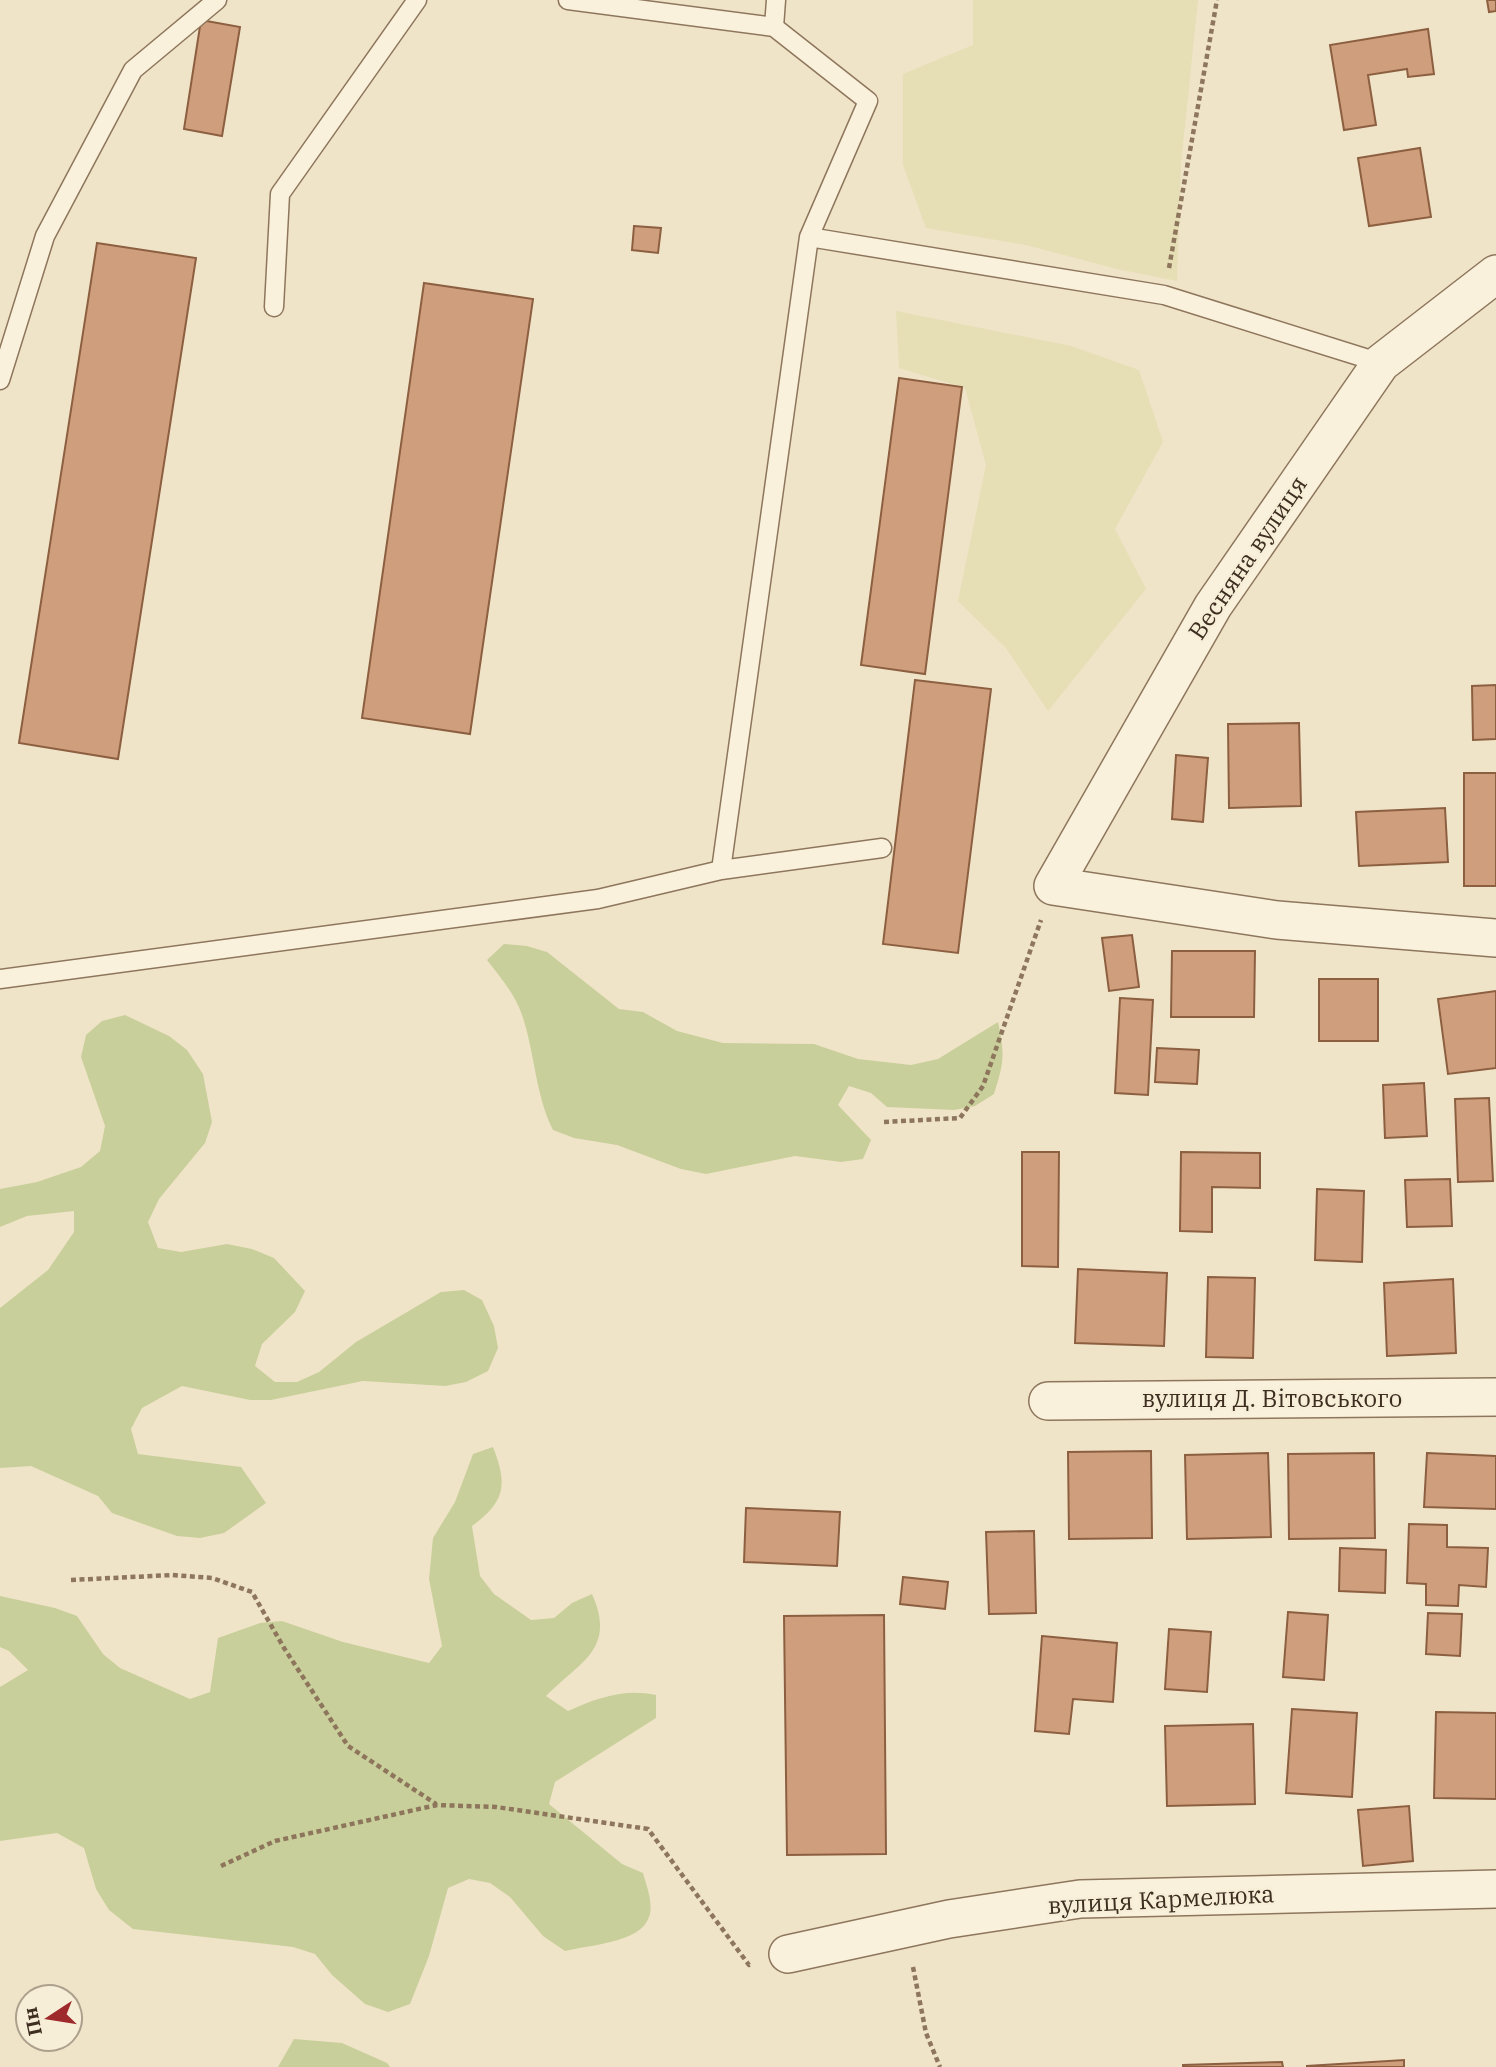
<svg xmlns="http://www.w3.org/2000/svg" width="1496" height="2067" font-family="'IBM Plex Serif',serif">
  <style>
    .farmland { fill: #e6deb5 }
    .green { fill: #c9cf9b }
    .building { fill: #cf9f7d; stroke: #8d5f41; stroke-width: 2 }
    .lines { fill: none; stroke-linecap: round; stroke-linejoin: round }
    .lane-casing { stroke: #8d765c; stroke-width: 21 }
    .street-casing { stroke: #8d765c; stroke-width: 40 }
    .path { stroke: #8d765c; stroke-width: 4.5; stroke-dasharray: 5 3.5; stroke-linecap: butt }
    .lane { stroke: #faf1dc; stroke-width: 18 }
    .street { stroke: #faf1dc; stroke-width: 37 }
    .labels { text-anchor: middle; stroke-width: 5; stroke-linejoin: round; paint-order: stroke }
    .street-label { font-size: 24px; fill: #3d2e20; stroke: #f7eed8 }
  </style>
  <rect width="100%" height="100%" fill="#f0e4c8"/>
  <!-- farmland -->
  <path class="farmland" d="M973 0H1198L1181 164 1177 281 1117 269 1026 245 926 228 903 165V74L973 45Z
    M896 311 1071 346 1139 370 1163 442 1115 529 1146 589 1048 711 1006 648 958 601 986 465 965 388 899 368Z"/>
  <!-- green -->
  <path class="green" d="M504 944 527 946 547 952 619 1009 643 1012 677 1031 723 1043 814 1044 858 1059 911 1065 938 1059 998 1022C1005 1054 1004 1063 994 1094L975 1106 954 1110 887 1107 871 1093 849 1086 838 1105 871 1140 863 1159 841 1162 795 1156 706 1174 681 1169 617 1145 574 1138 553 1130C535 1094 535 1053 522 1015 515 994 500 977 487 960Z
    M125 1015 169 1036 187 1050 203 1074 212 1122 205 1143 159 1199 148 1222 158 1248 181 1252 227 1244 252 1249 274 1258 305 1291 295 1312 262 1344 255 1366 275 1382H297L319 1372 356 1342 441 1292 464 1290 482 1300 494 1326 498 1348 488 1371 466 1382 445 1386 363 1381 271 1400H250L182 1386 142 1408 131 1429 138 1454 241 1467 266 1503 224 1533 200 1538 177 1536 112 1513 98 1496 31 1466 0 1468V1308L48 1270 74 1232V1211L27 1216 0 1227V1189L37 1182 81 1167 100 1151 105 1126 81 1057 86 1035 102 1021Z
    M493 1447C508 1485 505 1502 472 1526L480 1576 494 1594 531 1620 554 1618 572 1603 592 1594C617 1650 579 1662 546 1696L568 1711C596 1698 625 1688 656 1695V1718L555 1782 549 1804 622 1864 643 1873C646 1885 654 1903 649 1917 641 1943 588 1945 565 1951L543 1936 510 1897 490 1883 469 1879 448 1888 429 1956 410 2004 388 2012 365 2004 332 1975 315 1954 293 1947 133 1929 109 1910 96 1889 84 1848 57 1833 0 1841V1687L28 1670 9 1651 0 1647V1596L55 1608 77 1616 103 1654 120 1668 190 1699 210 1692 218 1638 260 1623 282 1621 343 1642 429 1663 442 1646 429 1579 433 1538 455 1502 473 1454Z
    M294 2039 342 2043 387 2063 390 2067H278Z"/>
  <!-- building -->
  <path class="building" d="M1487 0H1496V11L1489 12Z
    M201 20 240 27 222 136 184 129Z
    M1428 29 1434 74 1408 77 1407 69 1368 75 1376 125 1344 130 1330 45Z
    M1420 148 1431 217 1369 226 1358 158Z
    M634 226 661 228 658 253 632 250Z
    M97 243 196 258 118 759 19 743Z
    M424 283 533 299 470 734 362 718Z
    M899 378 962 387 925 674 861 665Z
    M915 680 991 689 958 953 883 944Z
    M1496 685V739L1473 740 1472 686Z
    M1299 723 1301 806 1229 808 1228 724Z
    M1176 755 1208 758 1203 822 1172 819Z
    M1464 773H1496V886H1464Z
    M1445 808 1448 862 1359 866 1356 812Z
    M1132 935 1139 987 1109 991 1102 938Z
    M1172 951H1255L1254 1017H1171Z
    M1319 979H1378V1041H1319Z
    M1496 991V1068L1448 1074 1438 999Z
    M1120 998 1153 1000 1148 1095 1115 1093Z
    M1157 1048 1199 1050 1197 1084 1155 1082Z
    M1424 1083 1427 1136 1385 1138 1383 1085Z
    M1489 1098 1493 1181 1458 1182 1455 1099Z
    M1022 1152H1059L1058 1267 1022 1266Z
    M1181 1152 1260 1153V1188L1212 1187V1232L1180 1231Z
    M1450 1179 1452 1226 1407 1227 1405 1180Z
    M1317 1189 1364 1191 1362 1262 1315 1260Z
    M1078 1269 1167 1273 1164 1346 1075 1343Z
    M1208 1277 1255 1278 1253 1358 1206 1357Z
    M1453 1279 1456 1353 1387 1356 1384 1283Z
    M1151 1451 1152 1538 1069 1539 1068 1452Z
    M1268 1453 1271 1537 1187 1539 1185 1455Z
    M1374 1453 1375 1538 1289 1539 1288 1454Z
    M1427 1453 1496 1456V1509L1424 1507Z
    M746 1508 840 1512 837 1566 744 1562Z
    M1409 1524 1447 1525V1547L1488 1548 1486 1587 1459 1585 1458 1606 1426 1605V1584L1407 1583Z
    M1034 1531 1036 1613 989 1614 986 1532Z
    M1340 1548 1386 1550 1385 1593 1339 1591Z
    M903 1577 948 1582 945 1609 900 1604Z
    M1288 1612 1328 1615 1324 1680 1283 1677Z
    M1428 1613 1462 1614 1460 1656 1426 1654Z
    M884 1615 886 1854 787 1855 784 1616Z
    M1169 1629 1211 1632 1207 1692 1165 1689Z
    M1042 1636 1117 1643 1113 1702 1073 1699 1069 1734 1035 1731Z
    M1292 1709 1357 1713 1352 1797 1286 1793Z
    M1436 1712 1496 1713V1799L1434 1798Z
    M1253 1724 1255 1804 1167 1806 1165 1726Z
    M1409 1806 1413 1861 1363 1866 1358 1810Z
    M1404 2060V2067H1307V2066Z
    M1282 2062 1283 2067H1183V2065Z"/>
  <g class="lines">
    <!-- lane casing -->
    <g class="lane-casing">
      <path id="lane" d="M568 0 774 27 868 101 809 237
        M774 27 776 0
        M274 307 280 194 417 0
        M0 380 45 236 133 70 217 0
        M721 870 809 237 1164 295 1381 363
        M0 979 598 899 721 870 882 848"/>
    </g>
    <!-- street casing -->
    <g class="street-casing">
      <path id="street" d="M1496 274 1381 363 1213 606 1053 886 1277 920 1496 938
        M1048 1401 1496 1397
        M788 1954 949 1919 1080 1899 1496 1889"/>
    </g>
    <!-- path -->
    <path class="path" d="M1169 268 1217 0
      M884 1122 960 1118 983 1086 1041 920
      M71 1580 172 1575 212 1578 252 1592 284 1648 348 1746 436 1804
      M221 1866 275 1841 437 1805 496 1807 648 1829 749 1965 753 1964
      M913 1967 926 2033 940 2067"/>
    <!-- lane -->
    <use href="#lane" class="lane"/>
    <!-- street -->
    <use href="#street" class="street"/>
  </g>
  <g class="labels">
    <!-- street labels -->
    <g class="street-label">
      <text transform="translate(1248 558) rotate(-56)" y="8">Весняна вулиця</text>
      <text x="1272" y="1407">вулиця Д. Вітовського</text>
      <text transform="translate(1161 1900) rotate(-3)" y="8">вулиця Кармелюка</text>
    </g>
  </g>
  <!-- north arrow -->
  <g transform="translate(49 2018) rotate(258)"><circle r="33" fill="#f7eed8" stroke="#ada18e" stroke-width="2"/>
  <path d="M0-5L12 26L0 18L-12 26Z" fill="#9e2a2b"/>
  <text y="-10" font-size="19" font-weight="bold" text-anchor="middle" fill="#3d2e20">Пн</text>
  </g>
</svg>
